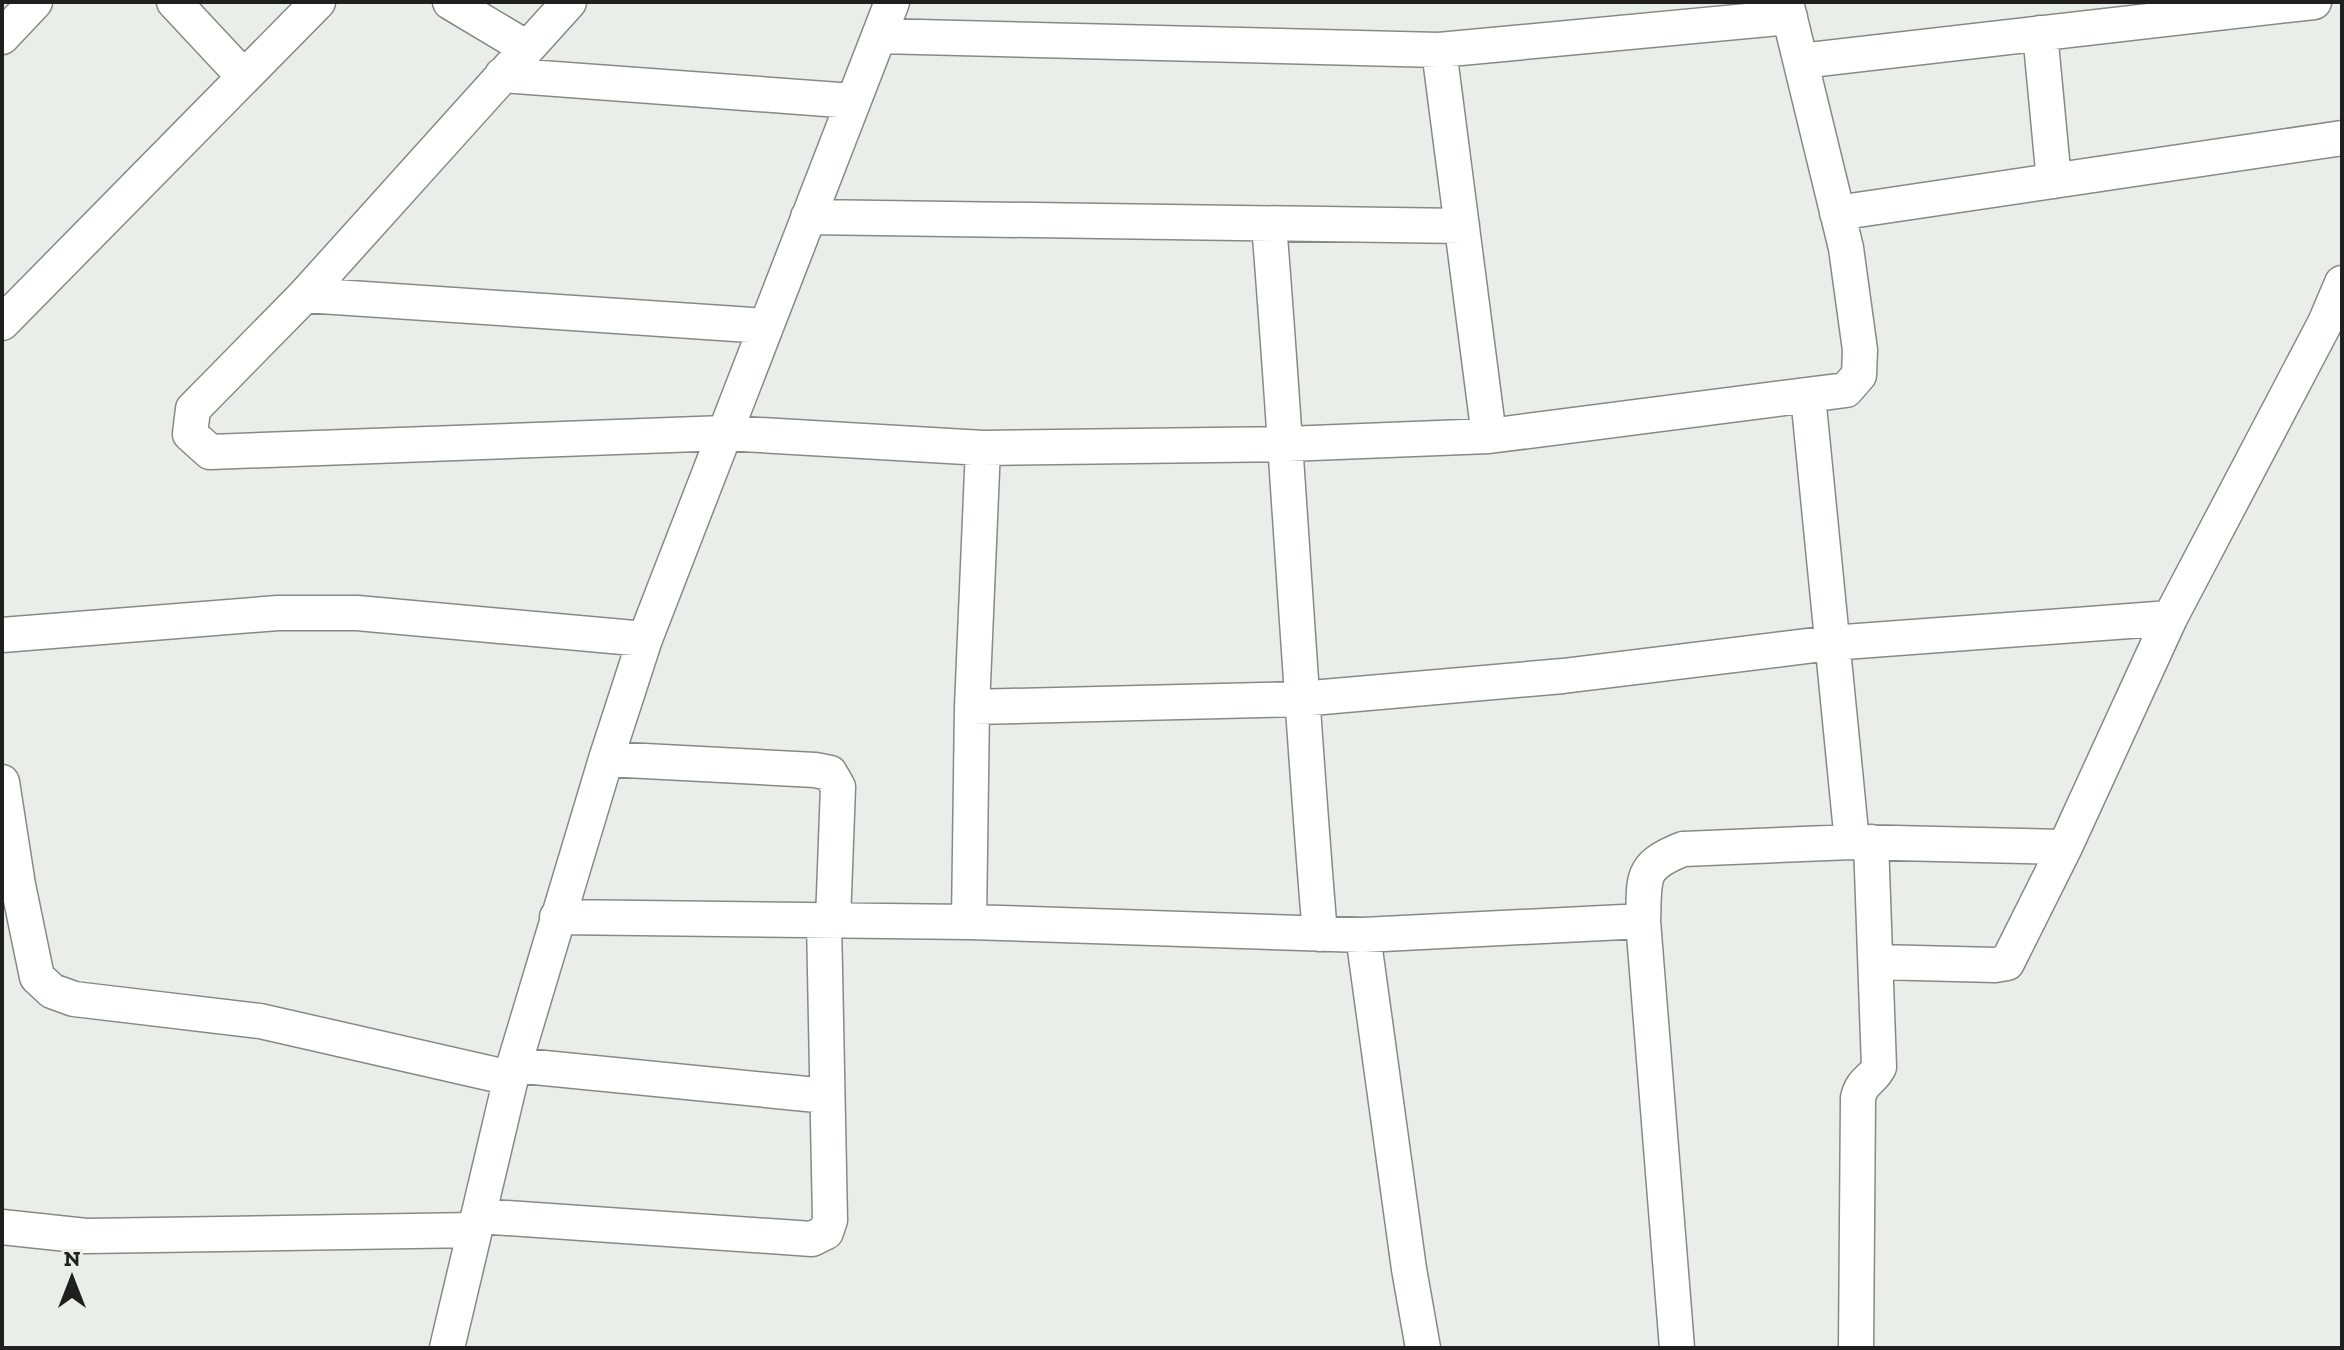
<svg xmlns="http://www.w3.org/2000/svg" width="2344" height="1350" font-family="'Zilla Slab',serif">
  <style>
    .lines { fill: none; stroke-linecap: round; stroke-linejoin: round }
    .minor-casing { stroke: #868a87; stroke-width: 37 }
    .minor { stroke: #fff; stroke-width: 34 }
  </style>
  <rect width="100%" height="100%" fill="#e9eeeb"/>
  <g class="lines">
    <!-- minor casing -->
    <g class="minor-casing">
      <path id="minor" d="M174 2 244 77
        M450 2 527 48
        M569 2 305 295 193 409 190 434 210 452 725 433 983 448 1287 444 1489 436 1846 390 1859 375 1860 350 1846 248 1786 2
        M2040 33 2054 181
        M879 36 1439 50 1790 17
        M2 37 35 2
        M1439 50 1489 436
        M1801 61 2314 2
        M502 75 853 101
        M1837 213 2342 138
        M808 217 1462 226
        M1269 224C1288 460 1300 697 1320 934
        M305 295 766 326
        M2 323 318 2
        M1808 396 1852 842
        M2 635 278 613H357L645 639
        M972 707 1300 699 1563 676 1831 643 2170 618
        M606 759 815 770 830 773 838 787 833 921
        M2 782 18 885 37 977 52 991 74 999 260 1021 510 1078
        M557 917 969 922 1363 935 1643 921
        M969 922 972 707 983 448
        M1363 935 1409 1269 1423 1348
        M1877 962 1995 965 2007 963 2065 847 2170 618 2325 323 2342 283
        M514 1065 827 1096
        M478 1216 812 1239 826 1232 830 1220 824 921
        M2 1227 86 1236 475 1230
        M447 1348 514 1065 606 759 645 639 892 2
        M1677 1348 1643 921C1645 878 1638 867 1683 849L1852 842 2065 847
        M1856 1348 1858 1098C1862 1080 1873 1080 1879 1067L1871 842"/>
    </g>
    <!-- minor -->
    <use href="#minor" class="minor"/>
  </g>
  <!-- border -->
  <rect width="2344" height="1350" fill="none" stroke="#1e1f1e" stroke-width="8"/>
  <!-- north arrow -->
  <g transform="translate(72 1278)" stroke="#e9eeeb" stroke-width="6" paint-order="stroke">
  <path d="M0-6L14 30L0 20L-14 30Z" fill="#1e1f1e"/>
  <text y="-12" font-size="22" font-weight="bold" text-anchor="middle" fill="#1e1f1e">N</text>
  </g>
</svg>
